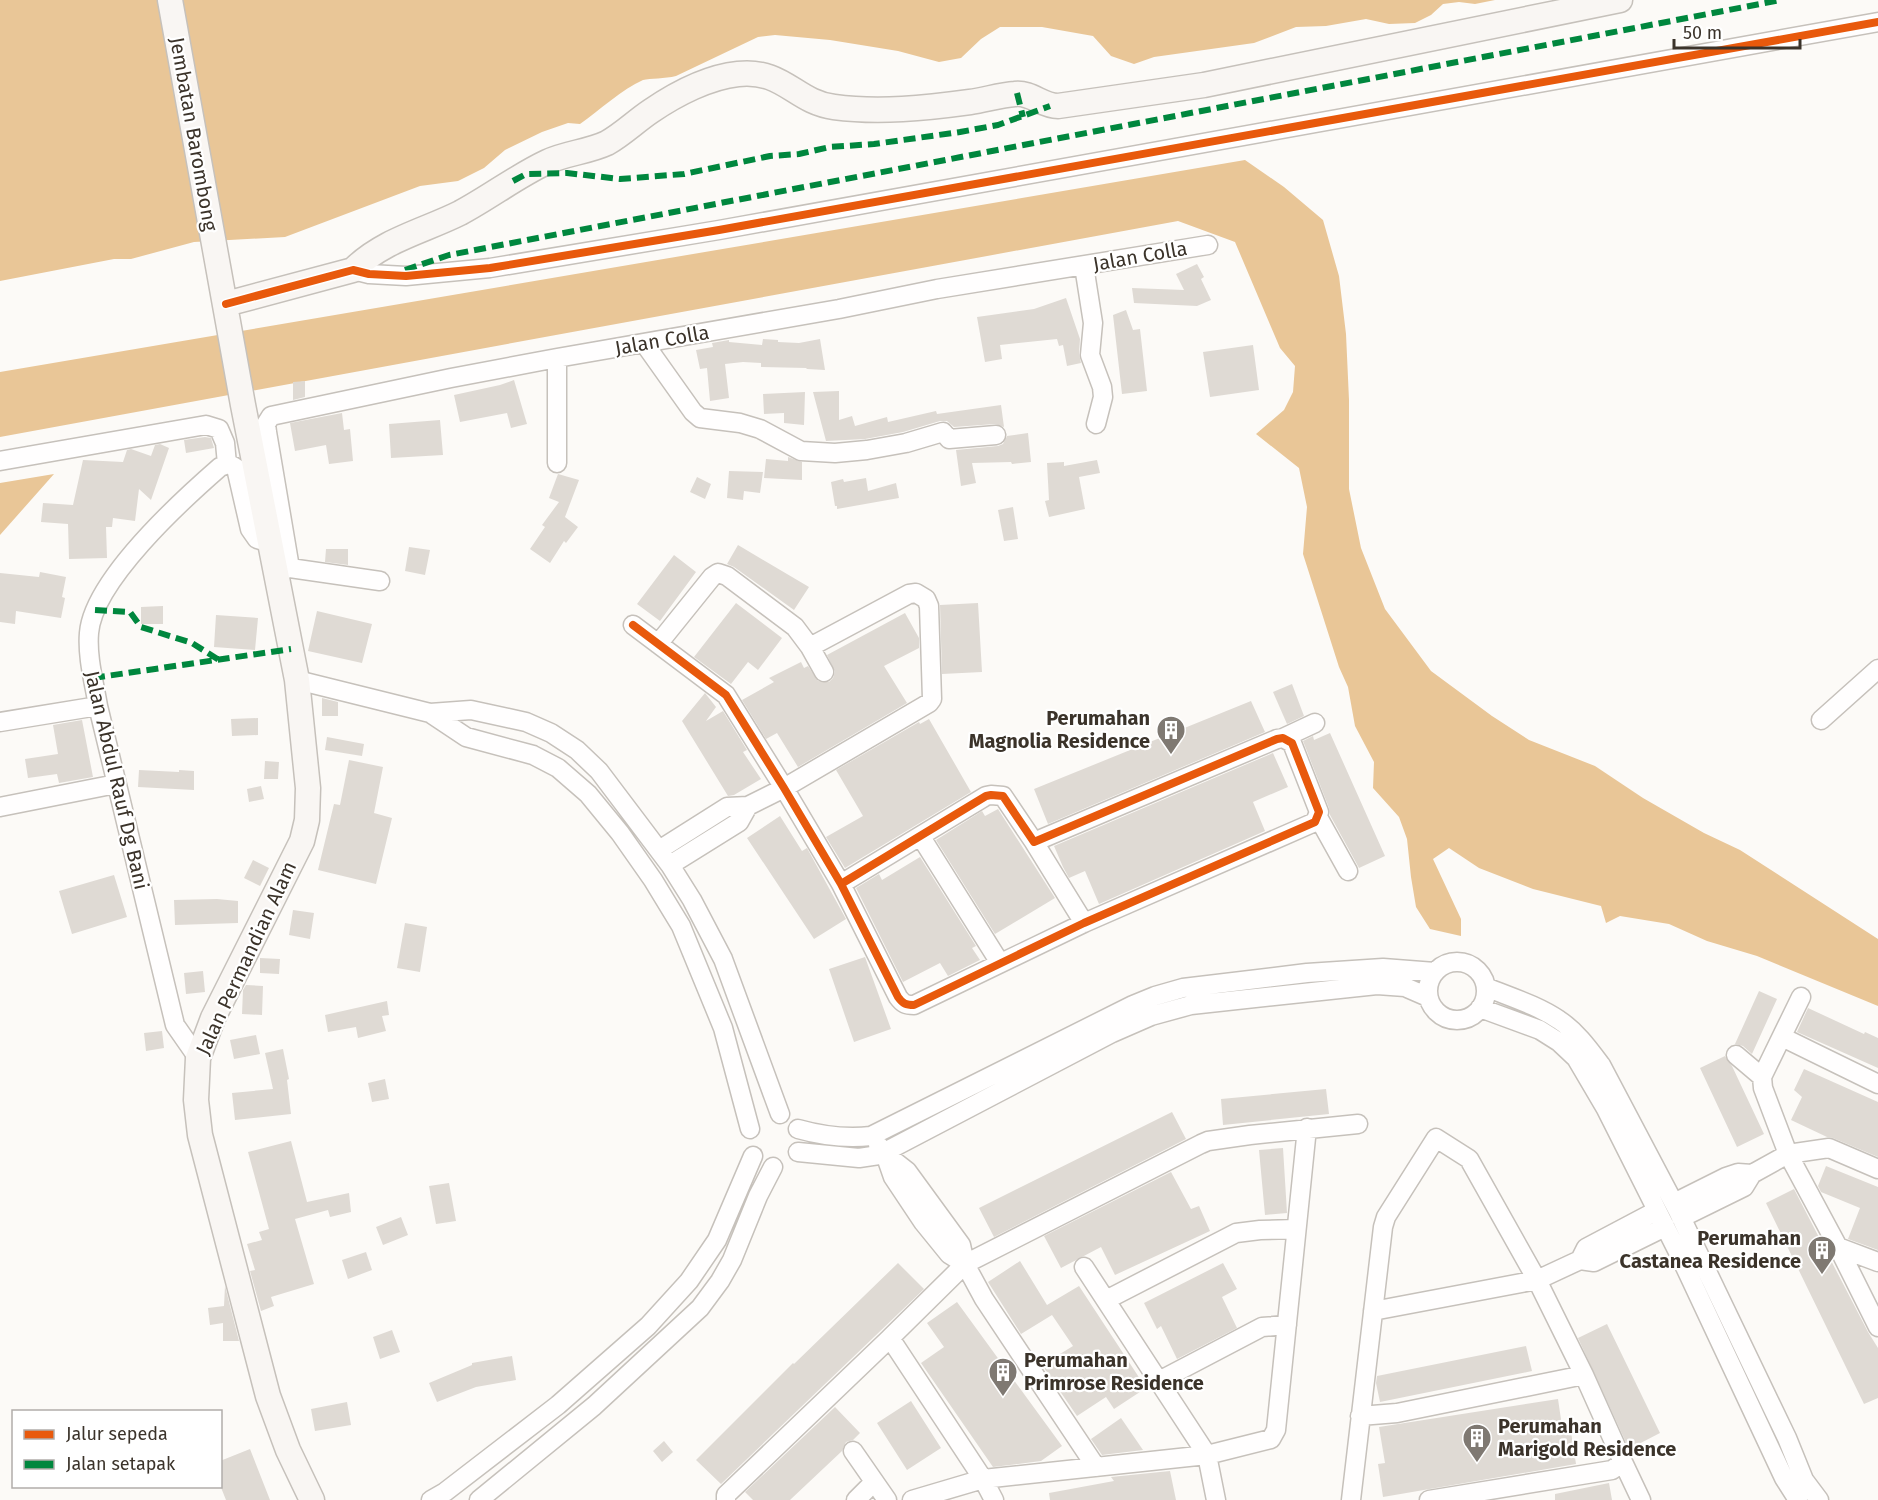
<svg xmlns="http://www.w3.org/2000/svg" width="1878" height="1500" font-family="'Fira Sans',sans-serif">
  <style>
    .water { fill: #e9c697 }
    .building { fill: #dfdad4 }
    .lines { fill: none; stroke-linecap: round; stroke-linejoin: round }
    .street-casing { stroke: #c6c1bb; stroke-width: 21 }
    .secondary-casing { stroke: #c6c1bb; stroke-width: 27 }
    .street { stroke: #fffefe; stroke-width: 18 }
    .secondary { stroke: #f9f6f3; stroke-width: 24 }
    .quiet { stroke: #00873e; stroke-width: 6; stroke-dasharray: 12 6; stroke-linecap: butt }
    .cycleway-casing { stroke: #fff; stroke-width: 11 }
    .cycleway { stroke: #e8590c; stroke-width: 8 }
    .labels { text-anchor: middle; stroke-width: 4.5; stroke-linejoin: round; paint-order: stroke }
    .street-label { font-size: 20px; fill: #3b332a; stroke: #fff }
    .poi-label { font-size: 20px; font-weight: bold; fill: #3b332a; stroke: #fff; text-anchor: end }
  </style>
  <rect width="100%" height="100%" fill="#fcfaf7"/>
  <!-- water -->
  <path class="water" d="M0 0H1495L1475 4 1459 2 1443 4 1431 15 1415 23 1389 24 1366 19 1326 26 1296 27 1254 43 1154 57 1134 64 1111 56 1093 36 1042 27H1000L981 39 961 58 939 62 898 51 830 40 775 35 758 37 676 76C665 79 650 78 643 80 622 89 600 110 580 124L568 123 542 132 505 150 484 168 458 181 420 186 285 237 194 242 131 259H114L0 281Z
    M1245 160 1284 187 1323 220 1339 276 1346 334 1349 400V489L1361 548 1385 609 1431 671 1492 716 1529 740 1595 766 1643 798 1704 833 1740 850 1878 939V1006L1757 956 1707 941 1669 924 1620 916 1606 923 1601 906 1533 889 1479 868 1449 848 1433 859 1461 919V936L1430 929 1416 907 1411 877 1407 839 1399 817 1373 788 1374 762 1355 726 1348 687 1339 667 1303 554 1307 507 1299 468 1256 434 1284 410 1293 392 1295 366 1280 348 1235 242 1178 221 0 437V372Z
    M54 474 0 535V483Z"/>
  <!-- building -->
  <path class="building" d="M1197 264 1204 277 1201 279 1211 300 1197 306 1134 303 1132 288 1184 290 1176 274Z
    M1066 298 1080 339 1079 354 1081 363 1067 366 1063 345 1059 346 1057 339 1000 345 1002 359 985 362 977 317 1034 309Z
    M1126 310 1133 330 1140 329 1147 391 1122 394 1113 315Z
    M763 339 778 340V342L799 343 820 339 825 370 807 369 806 368 761 367V363L743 362 725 364 729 398 710 401 707 368 700 369 696 350 713 347 712 343 729 340V342L762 345Z
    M1253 345 1259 390 1210 397 1203 352Z
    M514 380 527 424 511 428 507 413 460 422 454 395 500 385Z
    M305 381V397L293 400V382Z
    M839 391V420L852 416 855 426 887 417 888 422 936 411 937 414 1001 405 1004 427 995 424 954 427 947 421H940L903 432 865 439 826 441 813 392Z
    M805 392 804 425 784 423V413L764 414 763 394Z
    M342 413 344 430 350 429 353 461 329 464 326 445 295 451 290 423Z
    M440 420 443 455 391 458 389 424Z
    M1028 433 1031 462 1012 464 1011 462 972 463 976 483 961 486 956 450 998 446 1003 444 1007 436Z
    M205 437 211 438 214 448 186 453 184 440Z
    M160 444 169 448 151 500 139 489 135 521 113 518 112 527H106L107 558 69 559 68 524 41 522 43 503 73 505 83 460 123 462 127 450 131 449 151 456 155 445Z
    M788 457 802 462V480L764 478 766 459 788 461Z
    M1097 460 1100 473 1079 477 1085 509 1049 517 1045 501 1049 500 1047 463 1064 462V466Z
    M729 471 763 472 760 493 744 491 743 500 727 498Z
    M558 474 579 480 565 517 578 527 566 543 564 541 550 563 530 549 545 527 542 525 559 502 549 498Z
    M697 477 711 484 705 499 690 492Z
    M866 478 868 491 896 483 899 498 837 509V506H835L831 482 843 479 844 482Z
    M1013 507 1018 539 1004 541 998 510Z
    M738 545 809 587 794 610 734 567 727 564Z
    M409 547 430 550 425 575 405 571Z
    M326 549H348V565L325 562Z
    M674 555 696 572 660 621 637 604Z
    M40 572 66 577 62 597 65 598 61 618 16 611 15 624 0 622V573L39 577Z
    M736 603 782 638 758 670 748 662 731 684 694 657Z
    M978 603 982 672 942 674 940 605Z
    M163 606V624H141V607Z
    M317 611 372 624 362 663 308 651Z
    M905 613 919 638V648L884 666 907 703 798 767 777 733 766 739 742 700 774 682 769 678 801 662 804 668 808 666 818 681 829 682 833 678 835 672 827 655Z
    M216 615 258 618 255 650 214 647Z
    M1292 684 1304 716 1287 724 1273 692Z
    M705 693 716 707 706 721 723 711 747 750 743 752 761 779 734 795 728 796 682 721Z
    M322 698 338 702V716H322Z
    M1251 701 1265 732 1048 824 1034 789Z
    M258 718V735L232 736 231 719Z
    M929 719 971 792 845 868 826 837 863 816 836 770 919 722 920 724Z
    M82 720 93 777 59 783 57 774 28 778 25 759 58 754 53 725Z
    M1330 733 1385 856 1359 868 1330 815 1329 808 1303 741 1313 736 1314 740Z
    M327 737 364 744 362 756 325 750Z
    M1273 753 1288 787 1253 802 1265 831 1099 904 1085 871 1069 878 1063 867 1054 846Z
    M349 760 383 767 374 813 392 818 376 884 318 870 334 804 340 805Z
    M265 761 279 762 278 779H264Z
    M139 770 179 772V770L194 771V790L138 787Z
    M261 786 264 799 249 802 247 789Z
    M998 809 1055 898 995 934 936 840 982 811 985 816Z
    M780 816 802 851 807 848 846 919 814 939 747 838Z
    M920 857 976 946 972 948 980 960 948 976 940 963 903 982 856 888 879 874 882 880Z
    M253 860 269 868 260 886 244 878Z
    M114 875 127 917 72 934 59 891Z
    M217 899 238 901V923L175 925 174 900Z
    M293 910 314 913 310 939 289 935Z
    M405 923 427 927 420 972 397 968Z
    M865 957 891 1029 854 1042 829 969Z
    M260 958 280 959 279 974 260 973Z
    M203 971 205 992 186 994 184 973Z
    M246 985 263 986 262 1015 242 1014 243 990Z
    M1759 991 1777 999 1752 1054 1743 1046 1735 1044Z
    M387 1001 389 1015 382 1016 386 1031 358 1038 356 1027 328 1032 325 1015Z
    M1808 1008 1864 1034 1865 1032 1878 1038V1068L1797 1032Z
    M162 1031 164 1048 146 1051 144 1033Z
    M256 1035 260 1054 234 1059 230 1040Z
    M283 1049 289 1079 287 1080 291 1114 235 1120 232 1093 273 1089 265 1053Z
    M1725 1056 1732 1066 1764 1134 1737 1147 1700 1068Z
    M1804 1069 1878 1102V1157L1833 1138 1827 1137 1791 1120 1802 1097 1794 1090Z
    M385 1079 389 1099 372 1102 368 1083Z
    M1326 1089 1329 1114 1223 1125 1221 1099Z
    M1172 1112 1186 1139 994 1237 979 1208Z
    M291 1141 307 1202 349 1193 351 1212 330 1217 328 1210 295 1219 314 1284 271 1297 274 1306 261 1311 250 1271 255 1270 247 1244 262 1240 259 1232 269 1229 248 1152Z
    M1283 1148 1287 1213 1265 1215 1259 1150Z
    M1826 1166 1878 1187V1250L1848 1239 1860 1208 1821 1192 1818 1186Z
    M1171 1172 1191 1209 1199 1206 1210 1231 1115 1275 1101 1247 1061 1268 1044 1236Z
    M449 1183 456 1221 436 1224 429 1186Z
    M1794 1189 1868 1332 1878 1348V1398L1864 1404 1766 1203Z
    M401 1217 408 1235 383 1245 376 1227Z
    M366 1252 372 1270 348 1279 342 1260Z
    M1020 1261 1047 1305 1079 1286 1146 1388 1114 1409 1106 1397 1077 1416 1042 1365 1073 1346 1052 1315 1021 1334 988 1282Z
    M898 1263 924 1289 721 1484 696 1460 793 1363 794 1364Z
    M1223 1263 1237 1289 1222 1297 1237 1328 1177 1359 1161 1326 1157 1329 1144 1303Z
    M225 1286 239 1341H223V1323L210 1325 208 1308 224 1306Z
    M957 1302 1062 1446 1041 1461 993 1467 921 1363 944 1347 927 1323Z
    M1607 1324 1660 1433 1629 1449 1578 1338Z
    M392 1330 400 1352 380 1359 373 1337Z
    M1526 1346 1532 1371 1380 1402 1376 1383 1377 1376Z
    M512 1356 516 1380 476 1387 437 1402 429 1383 472 1365V1363Z
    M1558 1399 1563 1433 1571 1432 1576 1464 1383 1497 1378 1464 1385 1463 1379 1427Z
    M911 1401 941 1448 907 1470 877 1423Z
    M347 1402 351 1425 315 1431 311 1409Z
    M835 1407 860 1433 853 1440 846 1442 842 1451 790 1500H753L745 1492Z
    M1121 1418 1143 1450 1102 1455 1091 1439Z
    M664 1441 673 1452 662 1462 653 1451Z
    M250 1449 270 1500H226L220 1485V1461Z
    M1170 1471 1176 1500H1050L1049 1493 1114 1481 1111 1477Z
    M1609 1483 1612 1500H1555V1494Z"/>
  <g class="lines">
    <!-- street casing -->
    <g class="street-casing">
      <path id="street" d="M1084 266 1093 323 1090 355 1102 387 1103 397 1096 424
        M353 270 369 274 406 276 490 268 719 230 1878 22
        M644 343 693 412 700 418 740 423 760 429 801 451 835 453 867 450 906 443 943 432 949 439 996 435
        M557 358V463
        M0 461 206 425 219 429 225 443 227 464
        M290 568 267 432 266 424 271 416 451 378 557 358 839 309 937 289 1208 245
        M278 571 290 568 380 581
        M633 625 726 695 784 788 841 884 898 997C903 1004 906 1005 914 1005L1084 923 1315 822 1319 812 1292 743 1283 738 1277 739 1034 842 1003 796 991 795 986 796 841 884
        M658 644 712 577 718 573 727 576 795 627 810 647 824 672
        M297 680 430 713 471 710 526 722 551 733 577 750 599 771 670 865 692 900 723 959 780 1114
        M430 713 466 737 533 755 558 768 588 794 620 833 653 880 681 926 723 1028 750 1129
        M1821 720 1878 669
        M0 722 98 706
        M1283 738 1315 723
        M0 807 116 784
        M1318 817 1348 871
        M921 837 1000 963
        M1034 842 1084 923
        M659 850 727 807 748 806 784 788 929 703 932 699 929 606 926 599 916 593 909 594 810 647
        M670 865 739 822 748 806
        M1428 991a29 29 0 1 1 58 0a29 29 0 1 1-58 0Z
        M1486 987C1510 997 1537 1005 1559 1020 1576 1031 1589 1049 1601 1065L1678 1211 1787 1438 1804 1480 1819 1500
        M1801 997 1762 1077 1763 1088 1788 1154 1838 1247 1878 1262
        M1480 1008 1540 1030 1559 1042 1576 1058 1606 1109 1678 1252 1784 1478 1798 1500
        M1782 1037 1878 1084
        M1736 1055 1762 1077
        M198 1058 175 1025 98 706C94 682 87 657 89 633 93 581 181 501 220 467 227 464 230 463 236 468L250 529 257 539 270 543
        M798 1129C823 1136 845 1139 871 1136L1133 1005 1155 996 1183 988 1307 973 1383 968 1435 972
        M878 1145 884 1153 907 1171 961 1245 965 1264 984 1299 1096 1467
        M798 1152 859 1158 879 1155 1112 1033 1151 1016 1191 1005 1377 985 1405 987 1428 997
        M885 1154 893 1177 923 1222 949 1254 965 1264
        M1752 1174 1788 1154 1829 1148 1878 1169
        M1674 1203 1726 1177 1738 1173 1752 1174 1744 1187 1681 1218
        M1656 1211 1586 1248 1580 1260 1594 1262 1665 1227
        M1838 1247 1878 1327
        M1084 1267 1207 1455 1216 1500
        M1106 1300 1236 1233 1260 1230 1296 1229
        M1373 1311 1537 1280 1580 1260
        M1159 1381 1262 1327 1287 1325
        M1360 1416 1397 1413 1584 1375
        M853 1451 887 1500
        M1623 1462 1641 1500
        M431 1500 445 1492 558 1405 648 1326 689 1281 717 1240 753 1156
        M479 1500 594 1406 700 1308 720 1281 732 1260 758 1196 773 1167
        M726 1500V1495L890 1338
        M856 1500 874 1482
        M912 1500 983 1479 1207 1455 1271 1439 1276 1430 1307 1128
        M994 1500 983 1479 890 1338 965 1264 1201 1144 1208 1141 1250 1135 1358 1124
        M1351 1500 1383 1227 1386 1217 1436 1138 1469 1159 1537 1280 1584 1375 1623 1462 1612 1470 1429 1500"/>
    </g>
    <!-- secondary casing -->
    <g class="secondary-casing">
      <path id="secondary" d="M170 0 243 405 297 680 308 788 307 820 302 841 213 1018 198 1058 196 1100 200 1135 268 1396 288 1450 312 1500
        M226 304 353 270C383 240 424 231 460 213 490 197 517 176 547 162 566 153 588 152 607 143 623 134 636 121 651 111 676 94 709 77 738 74 784 69 795 102 834 107 879 113 926 108 970 102 985 100 1000 95 1015 94 1031 92 1042 106 1058 106L1204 85 1620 0"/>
    </g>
    <!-- street -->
    <use href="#street" class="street"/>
    <!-- secondary -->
    <use href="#secondary" class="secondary"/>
    <!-- quiet -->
    <path class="quiet" d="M1017 93 1023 117
      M513 181 526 174 567 173 620 179 684 174 770 156 799 154 830 147 874 144 960 132 998 125 1050 106
      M405 270 449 255 1781 0
      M95 610 130 612 141 627 192 643 219 660
      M93 678 291 649"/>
    <!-- cycleway casing -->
    <g class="cycleway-casing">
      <path id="cycleway" d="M226 304 353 270 369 274 406 276 490 268 719 230 1878 22
        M633 625 726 695 784 788 841 884 898 997C903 1004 906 1005 914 1005L1084 923 1315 822 1319 812 1292 743 1283 738 1277 739 1034 842 1003 796 991 795 986 796 841 884"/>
    </g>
    <!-- cycleway -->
    <use href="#cycleway" class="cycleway"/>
  </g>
  <!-- icons -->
  <defs>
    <g id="building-pin" transform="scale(1.5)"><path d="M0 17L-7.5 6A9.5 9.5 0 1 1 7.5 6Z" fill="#7f7972" stroke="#fff"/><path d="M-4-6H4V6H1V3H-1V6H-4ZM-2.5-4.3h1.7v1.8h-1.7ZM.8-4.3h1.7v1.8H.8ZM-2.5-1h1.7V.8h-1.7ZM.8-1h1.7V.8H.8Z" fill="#fff"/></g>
  </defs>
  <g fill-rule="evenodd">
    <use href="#building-pin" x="1171" y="730"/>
    <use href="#building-pin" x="1822" y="1250"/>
    <use href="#building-pin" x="1003" y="1372"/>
    <use href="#building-pin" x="1477" y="1438"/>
  </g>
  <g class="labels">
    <!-- street labels -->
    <g class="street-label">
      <text transform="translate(194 134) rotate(80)" y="7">Jembatan Barombong</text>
      <text transform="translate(1140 256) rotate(-10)" y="7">Jalan Colla</text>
      <text transform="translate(662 340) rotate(-10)" y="7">Jalan Colla</text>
      <text transform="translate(117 780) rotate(77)" y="7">Jalan Abdul Rauf Dg Bani</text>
      <text transform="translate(246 958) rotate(-65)" y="7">Jalan Permandian Alam</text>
    </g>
    <!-- poi labels -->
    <g class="poi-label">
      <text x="1150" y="725">Perumahan<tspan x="1150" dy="23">Magnolia Residence</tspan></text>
      <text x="1801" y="1245">Perumahan<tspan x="1801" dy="23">Castanea Residence</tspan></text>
      <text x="1024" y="1367" text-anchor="start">Perumahan<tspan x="1024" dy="23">Primrose Residence</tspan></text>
      <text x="1498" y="1433" text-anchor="start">Perumahan<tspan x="1498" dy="23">Marigold Residence</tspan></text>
    </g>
  </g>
  <!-- legend -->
  <rect x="12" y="1410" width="210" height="78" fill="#ffffff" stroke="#b1adaa" stroke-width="1.5"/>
  <rect x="24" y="1430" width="30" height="9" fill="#e8590c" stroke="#b1adaa" stroke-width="1.5"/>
  <text x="66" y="1440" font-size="18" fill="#3b332a">Jalur sepeda</text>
  <rect x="24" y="1460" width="30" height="9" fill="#00873e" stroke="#b1adaa" stroke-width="1.5"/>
  <text x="66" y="1470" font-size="18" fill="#3b332a">Jalan setapak</text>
  <!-- scale -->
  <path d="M1674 39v9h126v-9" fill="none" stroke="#3b332a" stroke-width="3"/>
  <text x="1683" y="39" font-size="18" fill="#3b332a" stroke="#ffffff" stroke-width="4.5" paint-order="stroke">50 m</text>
</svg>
